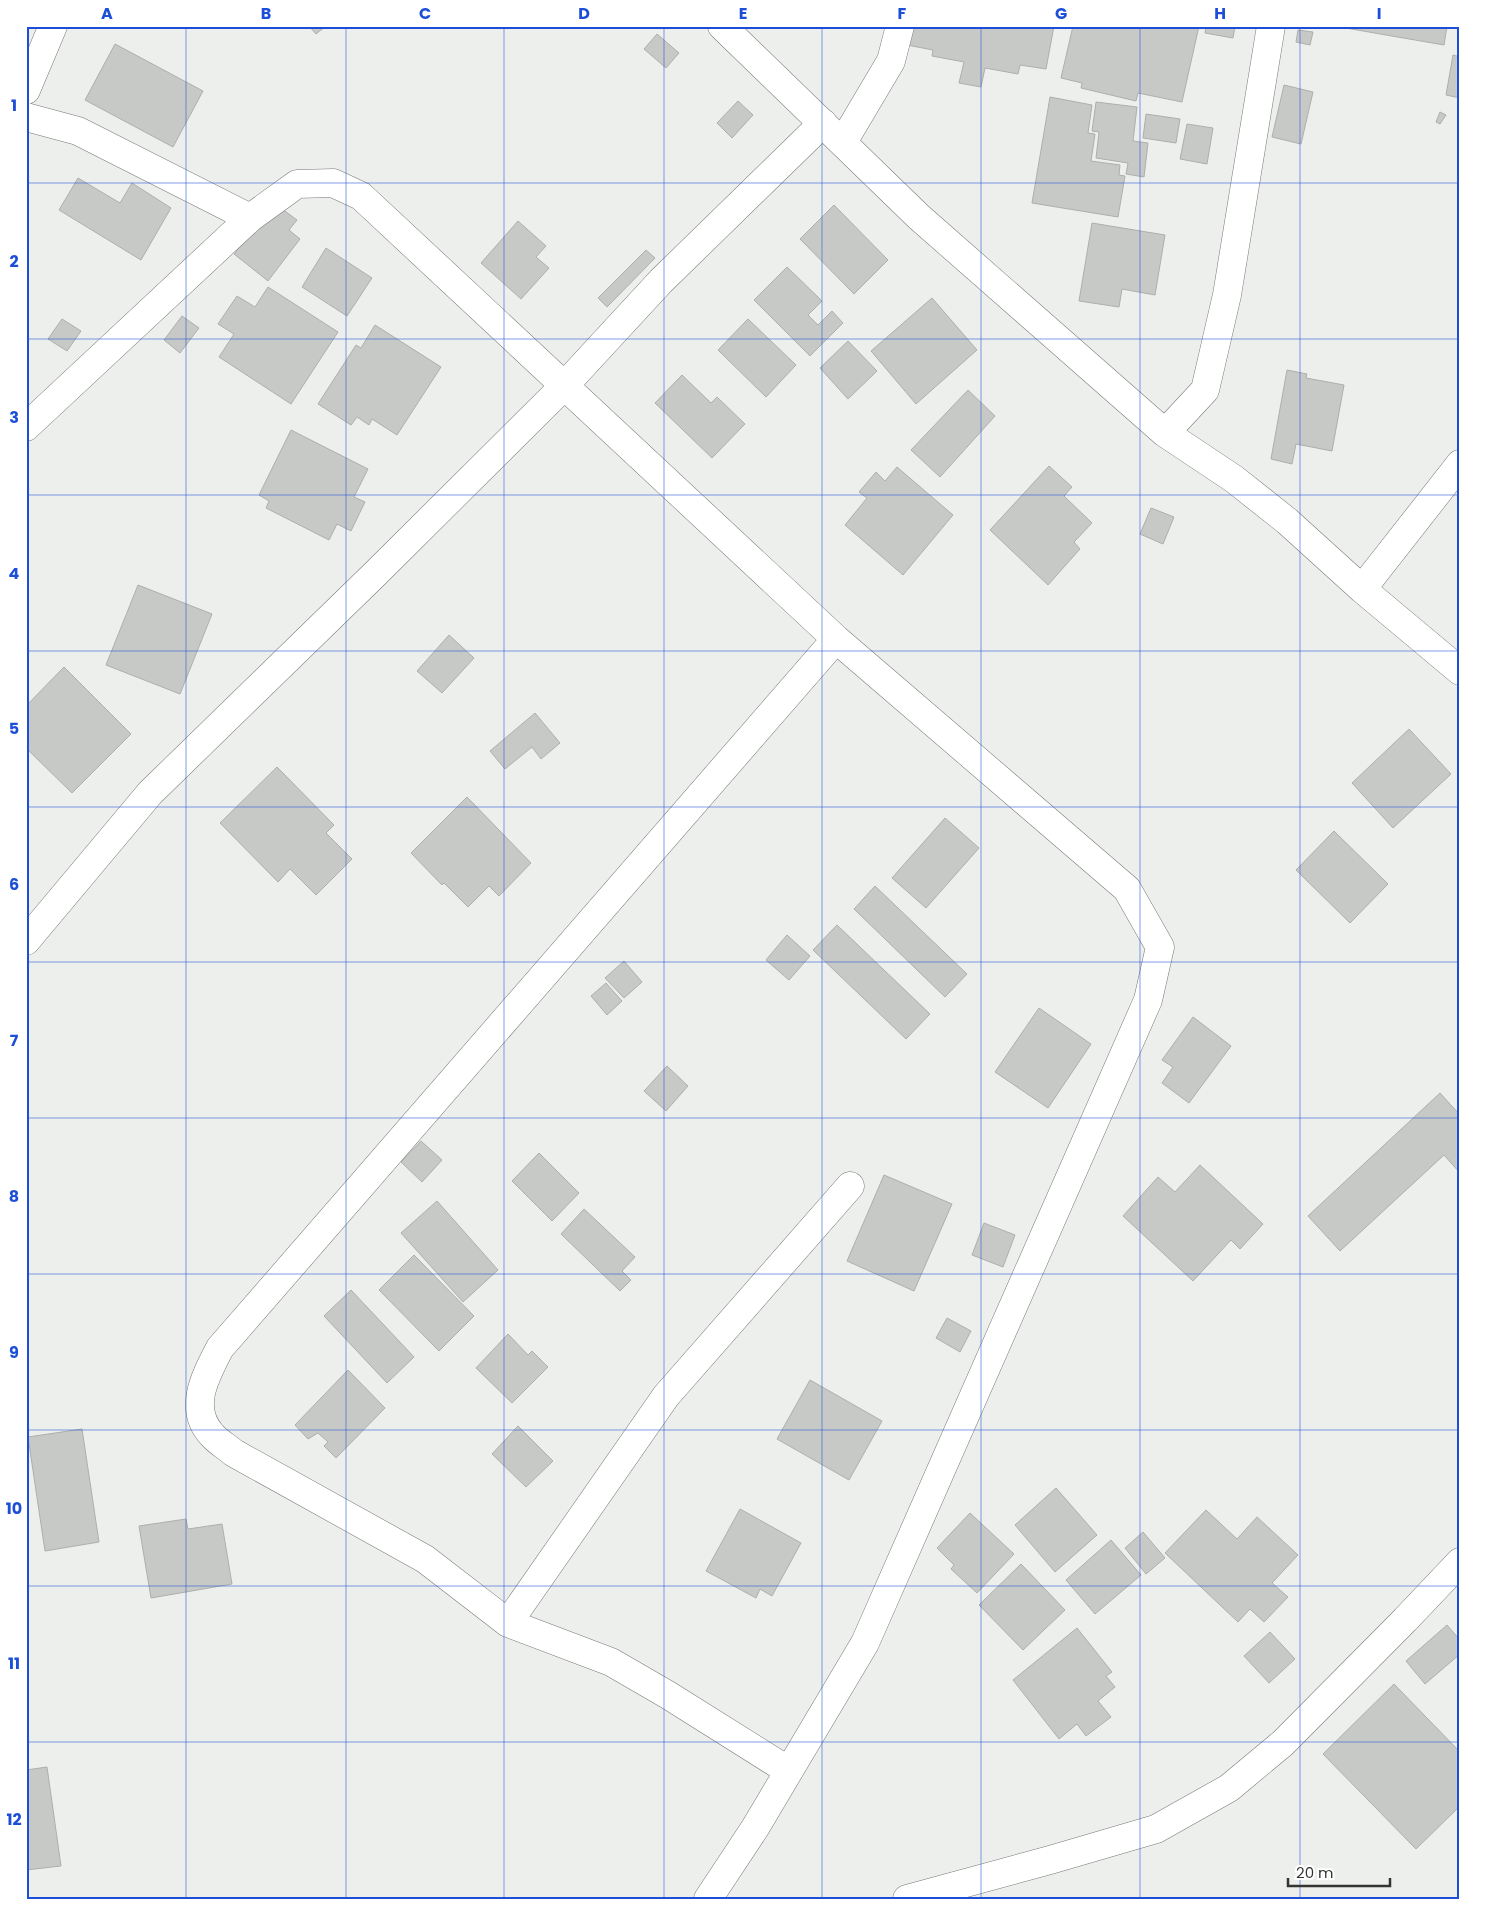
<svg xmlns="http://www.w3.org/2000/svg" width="1486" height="1925" font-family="Poppins,sans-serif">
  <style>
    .building { fill: #c7c9c6; stroke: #adafac }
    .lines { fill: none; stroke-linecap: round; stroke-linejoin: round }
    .minor-casing { stroke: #787977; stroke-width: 29 }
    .minor { stroke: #fff; stroke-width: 28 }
    .grid { fill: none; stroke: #1d4ed8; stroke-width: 1; stroke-opacity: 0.55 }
    .neatline { fill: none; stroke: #1d4ed8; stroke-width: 2 }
    .grid-label { font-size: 16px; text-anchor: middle; font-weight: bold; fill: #1d4ed8 }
  </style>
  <rect width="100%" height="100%" fill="#edefec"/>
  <!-- building -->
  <path class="building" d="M309 26H326L316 34Z
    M911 26H1054L1046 69 1020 65 1018 74 985 68 981 87 959 83 964 62 932 56 933 50 907 45Z
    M1073 26H1199L1182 102 1138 93 1136 101 1081 88 1082 83 1061 78Z
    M1206 26H1235L1233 38 1205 33Z
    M1334 26H1447L1444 45Z
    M1298 30 1313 32 1310 45 1296 42Z
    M657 34 679 53 666 68 644 49Z
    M115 44 203 91 173 147 85 100Z
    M1453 55 1460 57V98L1446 95Z
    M1284 85 1313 92 1301 144 1272 137Z
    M1050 97 1092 105 1088 133 1095 134 1091 161 1120 165 1119 175 1125 176 1118 217 1032 203Z
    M738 101 753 115 732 138 717 123Z
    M1096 102 1137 107 1133 141 1148 143 1144 177 1126 174 1128 163 1096 158 1099 132 1092 131Z
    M1440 112 1446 115 1440 124 1436 122Z
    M1146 114 1180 119 1176 143 1143 138Z
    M1187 124 1213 128 1207 164 1180 159Z
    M78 178 120 203 132 183 171 208 141 260 59 210Z
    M274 203 297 220 289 230 300 239 268 281 234 254Z
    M834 205 888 260 854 294 800 239Z
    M518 221 546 246 536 257 549 268 521 299 481 263Z
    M1092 223 1165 235 1155 295 1122 289 1119 307 1079 301Z
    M326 248 372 278 347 316 302 287Z
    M646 250 655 258 607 307 598 298Z
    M787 267 822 301 808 315 818 325 832 311 843 323 810 356 754 300Z
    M268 287 338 332 291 404 219 357 234 334 218 324 237 296 255 307Z
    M932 298 977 350 916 404 871 351Z
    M182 316 199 328 180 353 164 340Z
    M62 319 81 331 67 351 48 339Z
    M748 319 796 365 766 397 718 350Z
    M375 325 441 367 397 435 372 419 369 425 357 417 351 425 318 404 356 345 361 348Z
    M848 341 877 371 848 399 820 368Z
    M1287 370 1307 374 1306 378 1344 385 1332 451 1296 444 1292 464 1271 459Z
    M682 375 711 403 717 397 745 424 712 458 655 403Z
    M968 390 995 416 940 477 911 450Z
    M291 430 368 469 354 497 365 502 351 531 337 524 329 540 266 508 269 501 259 495Z
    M1049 466 1072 487 1064 496 1092 523 1074 542 1080 549 1048 585 990 530Z
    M897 467 953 515 903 575 845 525 867 498 859 492 876 472 885 481Z
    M1151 508 1174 517 1163 544 1140 534Z
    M138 585 212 614 180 694 106 665Z
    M449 635 474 658 442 693 417 671Z
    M64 667 131 734 72 793 26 748V706Z
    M535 713 560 743 541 759 532 747 505 769 490 751Z
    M1409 729 1451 774 1393 828 1352 783Z
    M277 767 334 825 326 833 352 859 316 895 290 869 278 882 220 823Z
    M467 797 531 863 499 896 489 886 468 907 444 883 442 885 411 853Z
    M945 818 979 848 926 908 892 878Z
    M1334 831 1388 884 1350 923 1296 870Z
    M875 886 967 974 945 997 854 909Z
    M837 925 930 1014 906 1039 813 950Z
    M787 935 810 956 789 980 766 960Z
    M624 961 642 982 624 998 605 978Z
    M606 983 622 1001 607 1015 591 996Z
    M1039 1008 1091 1044 1048 1108 995 1072Z
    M1193 1017 1231 1046 1189 1103 1162 1083 1173 1067 1162 1060Z
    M667 1066 688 1086 666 1111 644 1091Z
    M1440 1093 1460 1115V1173L1444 1155 1340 1251 1308 1216Z
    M421 1141 442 1160 422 1182 401 1162Z
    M539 1153 579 1193 552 1221 512 1181Z
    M1200 1165 1263 1224 1240 1249 1231 1240 1193 1281 1123 1216 1158 1177 1175 1192Z
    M884 1175 952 1204 914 1291 847 1261Z
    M437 1201 498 1270 463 1302 401 1233Z
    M584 1209 635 1257 622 1271 631 1280 620 1291 561 1234Z
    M984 1223 1015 1235 1003 1267 972 1255Z
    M414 1255 474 1316 439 1351 379 1290Z
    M351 1290 414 1357 387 1383 324 1316Z
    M947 1318 971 1331 960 1352 936 1338Z
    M508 1334 528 1355 532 1351 548 1367 512 1403 476 1368Z
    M348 1370 385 1408 336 1458 324 1446 328 1442 318 1433 308 1439 295 1425Z
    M810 1380 882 1421 849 1480 777 1439Z
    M518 1426 553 1461 526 1487 492 1454Z
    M82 1429 99 1542 45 1551 28 1437Z
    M1056 1488 1097 1535 1055 1572 1015 1525Z
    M740 1509 801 1543 772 1596 760 1589 756 1598 706 1571Z
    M1206 1510 1237 1539 1257 1517 1298 1555 1272 1583 1288 1597 1264 1622 1250 1609 1238 1622 1165 1553Z
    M970 1513 1014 1554 977 1593 951 1569 954 1565 937 1548Z
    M186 1519 188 1529 222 1524 232 1584 151 1598 139 1526Z
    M1143 1532 1165 1558 1146 1574 1125 1548Z
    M1111 1540 1141 1575 1095 1614 1066 1580Z
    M1021 1564 1065 1610 1023 1650 979 1605Z
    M1447 1625 1460 1640V1654L1425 1684 1406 1661Z
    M1077 1628 1112 1672 1106 1676 1115 1687 1098 1701 1111 1717 1086 1736 1077 1724 1059 1739 1013 1680Z
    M1270 1632 1295 1659 1269 1683 1244 1656Z
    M1394 1684 1460 1752V1806L1416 1849 1323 1754Z
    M47 1767 61 1866 26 1870V1770Z"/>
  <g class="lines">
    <!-- minor casing -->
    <g class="minor-casing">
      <path id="minor" d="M722 26 919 217 1165 433 1234 479 1287 521 1362 589 1460 671
        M26 90 53 26
        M26 117 78 131 250 218
        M843 142 891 61 900 26
        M26 427 250 218 297 184 333 183 361 196 836 639 1127 889 1160 947 1148 1000 865 1643 755 1828 708 1899
        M1165 433 1205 390 1227 295 1271 26
        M1362 589 1460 464
        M26 941 150 793 376 573 564 386 661 281 823 123
        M508 1623 666 1396 850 1186
        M789 1771 668 1695 611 1662 508 1623 425 1559 234 1453C227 1447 218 1442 212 1435 187 1408 206 1375 220 1348L836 639
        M907 1899 1050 1860 1156 1829 1229 1788 1283 1743 1405 1620 1460 1562"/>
    </g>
    <!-- minor -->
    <use href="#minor" class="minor"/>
  </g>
  <!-- grid -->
  <path class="grid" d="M186 26V1899M346 26V1899M504 26V1899M664 26V1899M822 26V1899M981 26V1899M1140 26V1899M1300 26V1899M26 183H1460M26 339H1460M26 495H1460M26 651H1460M26 807H1460M26 962H1460M26 1118H1460M26 1274H1460M26 1430H1460M26 1586H1460M26 1742H1460"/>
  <!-- border -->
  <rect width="1486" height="1925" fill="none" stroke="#ffffff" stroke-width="55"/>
  <!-- scale -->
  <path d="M1288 1878v8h102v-8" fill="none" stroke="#333433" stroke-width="2.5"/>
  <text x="1296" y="1878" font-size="15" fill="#333433" stroke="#ffffff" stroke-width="4" paint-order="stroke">20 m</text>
  <rect x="28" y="28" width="1430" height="1870" class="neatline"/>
  <g class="grid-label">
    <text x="107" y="19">A</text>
    <text x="266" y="19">B</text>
    <text x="425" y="19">C</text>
    <text x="584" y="19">D</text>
    <text x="743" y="19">E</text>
    <text x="902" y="19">F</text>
    <text x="1061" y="19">G</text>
    <text x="1220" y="19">H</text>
    <text x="1379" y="19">I</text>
    <text x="14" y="111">1</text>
    <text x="14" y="267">2</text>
    <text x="14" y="423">3</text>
    <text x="14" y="579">4</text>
    <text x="14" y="734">5</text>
    <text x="14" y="890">6</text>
    <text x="14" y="1046">7</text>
    <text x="14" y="1202">8</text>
    <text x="14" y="1358">9</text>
    <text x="14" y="1514">10</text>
    <text x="14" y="1669">11</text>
    <text x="14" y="1825">12</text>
  </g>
</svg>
